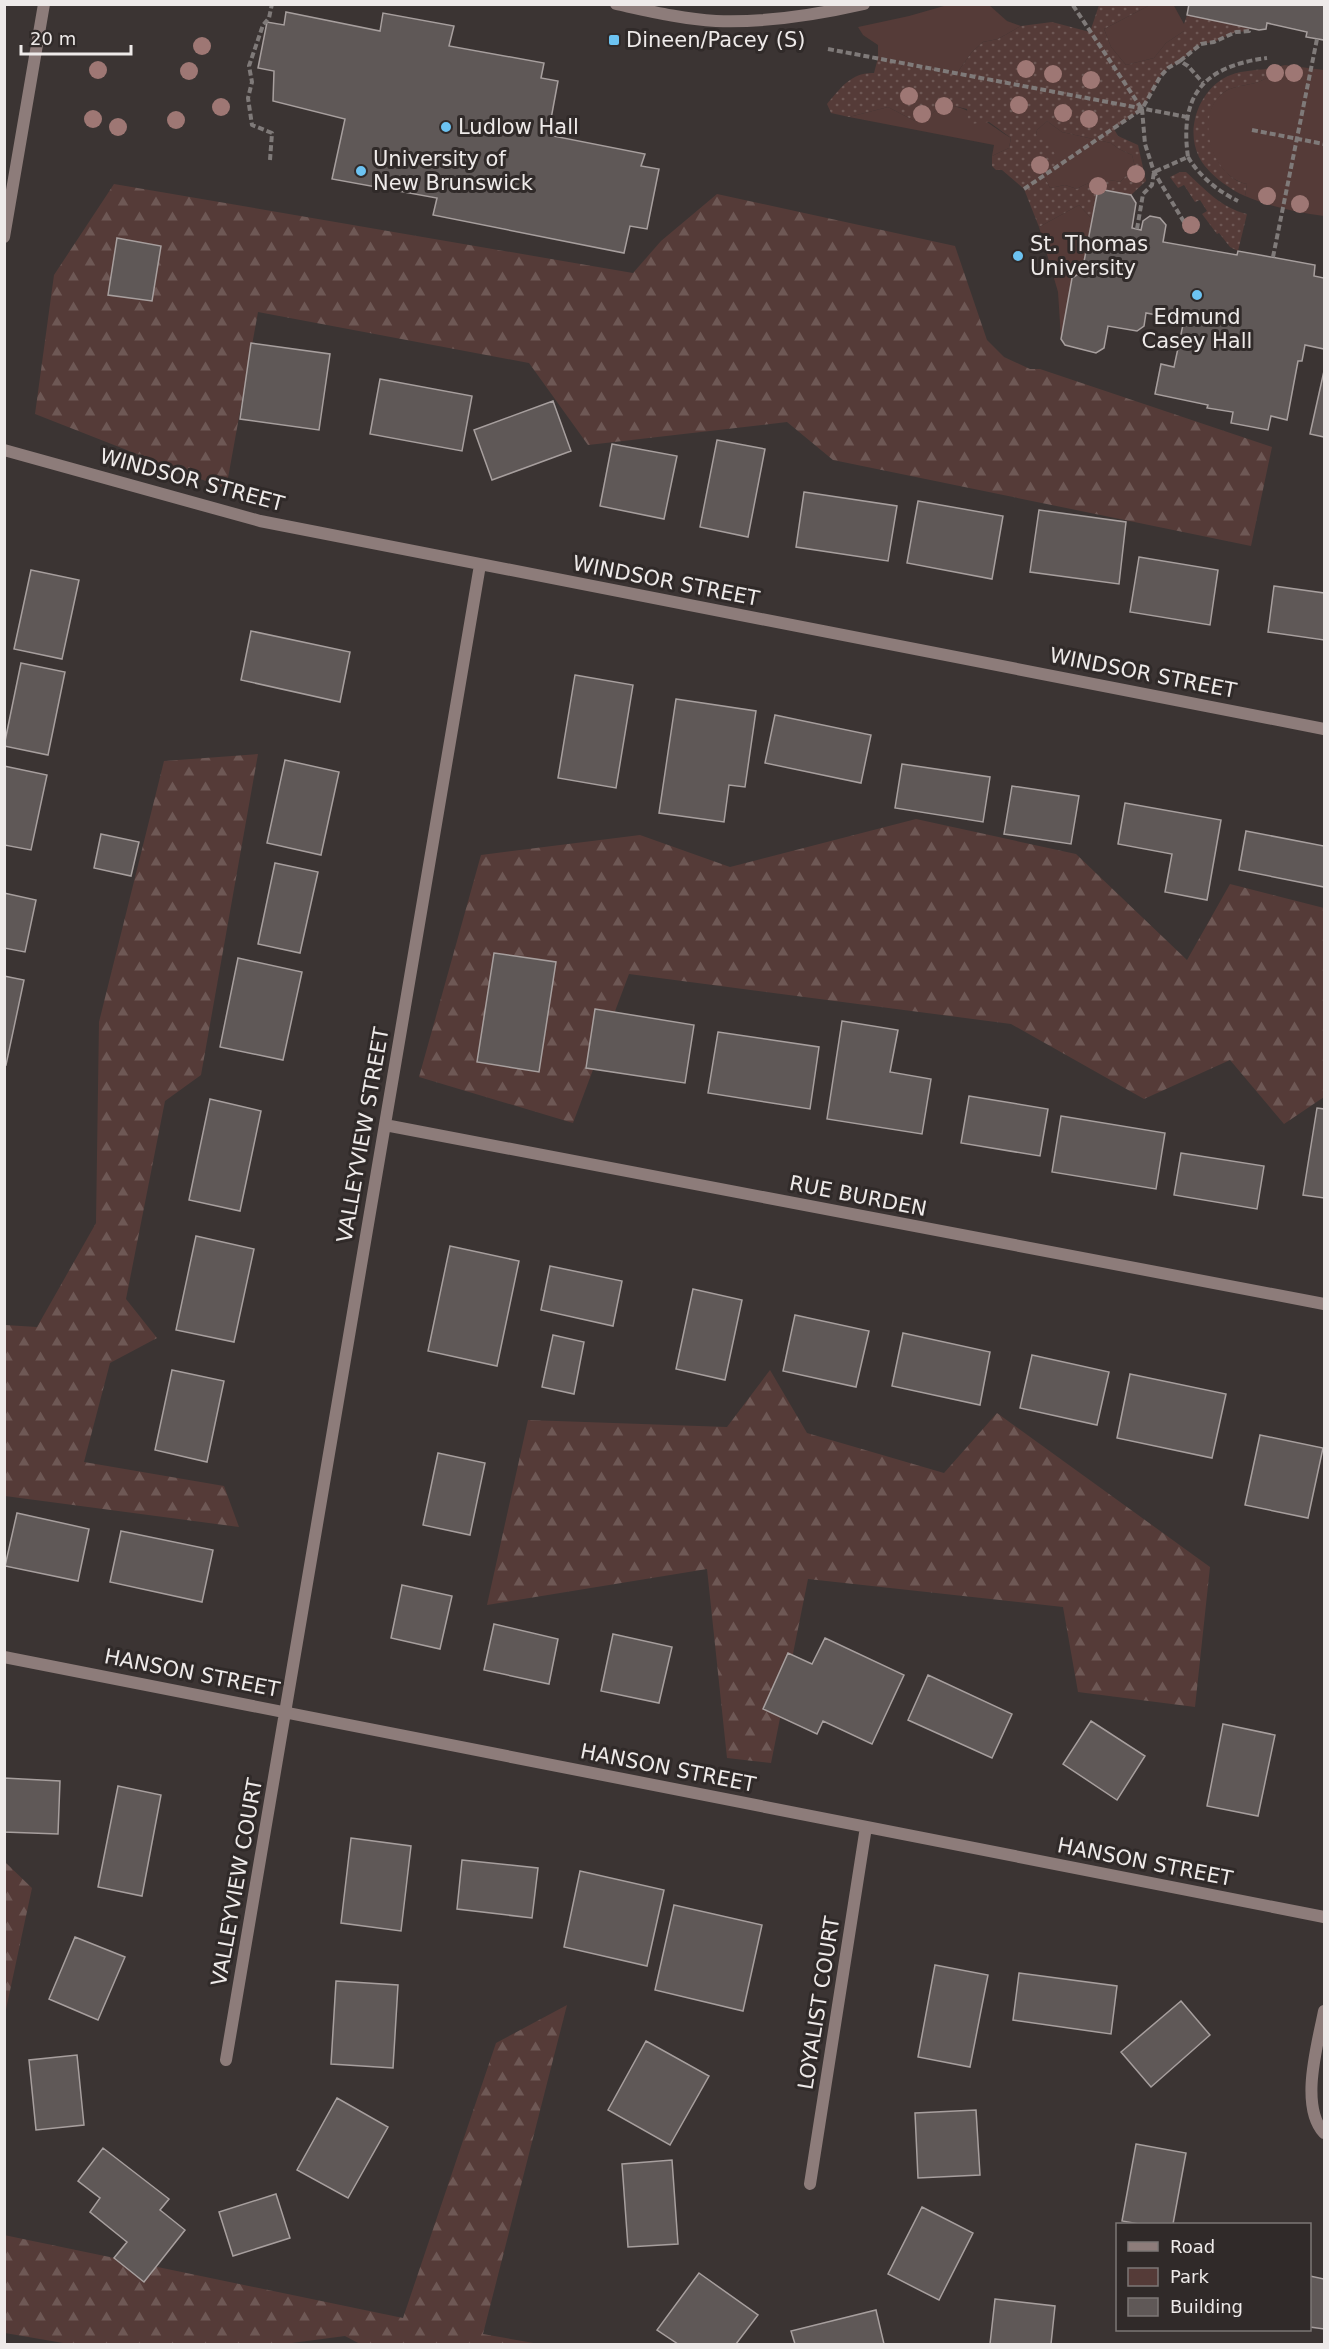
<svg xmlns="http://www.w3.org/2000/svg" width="1329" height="2349" font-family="'DejaVu Sans',sans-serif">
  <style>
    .green { fill: #553b38 }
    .forest { fill: url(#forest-firs) }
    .garden { fill: url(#garden-dots); fill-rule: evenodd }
    .building { fill: #5f5857; stroke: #a79f9e; stroke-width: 1.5 }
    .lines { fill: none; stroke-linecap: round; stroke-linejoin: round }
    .path { stroke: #7f7a79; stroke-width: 4; stroke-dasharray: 6 3; stroke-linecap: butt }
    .minor { stroke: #8d7c7a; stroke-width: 12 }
    .tree { fill: #9e7774 }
    .poi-dot { fill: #6cc3f2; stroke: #302a29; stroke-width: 2 }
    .labels { text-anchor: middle; stroke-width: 6; stroke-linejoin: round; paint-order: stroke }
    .poi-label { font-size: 21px; fill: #eeeae9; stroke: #302a29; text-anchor: start }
    .street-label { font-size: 21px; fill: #eeeae9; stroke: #302a29 }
  </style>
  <defs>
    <pattern id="forest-firs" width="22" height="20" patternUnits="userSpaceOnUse" patternTransform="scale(1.5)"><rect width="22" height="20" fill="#553b38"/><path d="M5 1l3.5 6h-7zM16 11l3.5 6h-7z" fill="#6e5855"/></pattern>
    <pattern id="garden-dots" width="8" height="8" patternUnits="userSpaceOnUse" patternTransform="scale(1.5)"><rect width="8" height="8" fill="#553b38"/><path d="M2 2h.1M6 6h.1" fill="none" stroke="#6e5855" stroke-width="1.8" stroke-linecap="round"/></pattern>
  </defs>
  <rect width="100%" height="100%" fill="#3b3433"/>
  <!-- green -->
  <path class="green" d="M951 4 989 5 1007 21 1021 26 998 39 983 42 972 52 957 73 878 58V45L863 35 858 27 909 16Z
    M1173 4 1184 24V31L1166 43 1154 58 1126 65 1111 47 1104 29 1150 5Z
    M1285 65 1324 70V216C1296 212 1271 207 1245 196L1247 184C1212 177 1192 117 1223 93 1236 83 1254 87 1266 78L1265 69Z
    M954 106C977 112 991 126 1011 138L1009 148 992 156 994 145 849 117 888 107 915 121H923L935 111Z
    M1047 121 1062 132 1111 143 1119 149 1132 155 1135 167 1120 182C1103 178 1092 180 1077 189L1065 185 1050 188 1044 176 1036 135 1037 130Z
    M1079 205 1092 219 1082 272 1072 278 1061 339 1058 292 1039 227Z"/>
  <!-- forest -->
  <path class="forest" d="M114 184 633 273 661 241 717 194 955 246 987 340 1004 357 1030 369H1040L1272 447 1251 546 833 460 787 422 588 445 529 363 258 312 226 489 35 414 54 275Z
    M258 754 201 1075 165 1101 126 1299 157 1338 110 1363 84 1462 224 1486 239 1527 5 1496V1325L37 1327 96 1223 99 1022 164 761Z
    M916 819 1076 854 1187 960 1230 884 1324 908V1097L1284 1124 1230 1060 1144 1099 1011 1024 629 974 573 1123 419 1077 481 855 640 835 730 867Z
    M770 1370 807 1433 944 1473 997 1413 1210 1567 1195 1707 1078 1692 1063 1607 808 1579 771 1763 727 1758 707 1569 487 1605 528 1420 727 1427Z
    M5 1862 32 1888 5 2014Z
    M567 2005 483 2334 539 2344H360L345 2336 284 2344H69L5 2333 4 2235 403 2318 496 2043Z"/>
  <!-- garden -->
  <path class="garden" d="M1099 5H1150L1104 29 1111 47 1126 65 1154 58 1166 43 1184 31V24L1187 15 1250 28 1249 31 1236 32 1214 42 1201 44 1180 61 1168 68 1160 77 1142 109 1114 129 1118 136 1138 145 1146 181 1131 195 1104 190 1097 194 1092 219 1079 205 1039 227 1024 189 1002 170H996L992 166V156L1009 148 1011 138 989 122 971 124 968 121 967 109 954 106 935 111 923 121H915L888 107 849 117 831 113 827 104C840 89 851 72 874 73L878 58 957 73 972 52 983 42 998 39 1021 26 1052 22 1090 32ZM1047 121 1062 132 1111 143 1119 149 1132 155 1135 167 1120 182C1103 178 1092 180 1077 189L1065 185 1050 188 1044 176 1054 169 1057 159 1049 141 1036 135 1037 130Z
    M1267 69 1266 78C1254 87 1236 83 1223 93 1193 117 1213 178 1247 184L1245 196C1229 189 1207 173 1199 157 1185 129 1199 91 1226 77 1238 71 1254 70 1267 69Z
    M1180 172H1186C1205 189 1221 208 1247 214L1238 251 1230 247 1219 233 1217 234 1202 214 1207 211 1200 200 1195 202 1184 185 1178 188 1170 177Z"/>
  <!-- building -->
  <path class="building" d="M1189 4H1324V40L1306 37 1307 32 1267 23 1266 29 1259 30 1187 15Z
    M286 12 380 31 383 13 454 26 449 46 544 63 541 78 558 81 548 135 645 154 641 166 659 169 647 229 630 226 624 253 433 215 437 198 332 179 345 119 273 101 274 71 258 68 267 22 284 25Z
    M1104 190 1131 195 1136 203 1132 228 1141 230 1143 221 1150 216 1160 218 1166 225 1163 242 1237 255 1238 251 1315 265 1314 276 1324 278V349L1305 345 1302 361H1298L1287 420 1271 416 1268 430 1231 423 1233 412 1207 408 1208 405 1155 394 1161 364 1174 367 1184 320 1146 313 1144 326 1137 331 1108 326 1104 348 1096 353 1065 345 1061 339 1072 278 1082 272 1097 194Z
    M117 238 161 246 152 301 108 295Z
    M251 343 330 354 319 430 240 419Z
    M1324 371V437L1310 434Z
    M380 379 472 396 462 451 370 434Z
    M553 401 571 451 492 480 474 430Z
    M717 440 765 449 748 537 700 527Z
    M612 444 677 456 664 519 600 506Z
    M804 492 897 506 888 561 796 547Z
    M918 501 1003 516 992 579 907 563Z
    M1039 510 1126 522 1119 584 1030 572Z
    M1139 557 1218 570 1210 625 1130 612Z
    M31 570 79 580 62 659 14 649Z
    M1274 586 1324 593V640L1268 632Z
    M251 631 350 652 340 702 241 680Z
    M21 663 65 672 48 755 4 746Z
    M575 675 633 685 616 788 558 778Z
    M676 699 756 711 745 787 729 785 724 822 659 813Z
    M775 715 871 735 861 783 765 763Z
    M285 760 339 772 321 855 267 843Z
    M902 764 990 777 983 822 895 808Z
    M4 766 47 775 31 850 4 845Z
    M1012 786 1079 796 1071 844 1004 834Z
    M1125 803 1221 820 1207 900 1165 892 1172 854 1118 844Z
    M1246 831 1324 846V887L1239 870Z
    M101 834 139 842 131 876 94 868Z
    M275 863 318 872 300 953 258 944Z
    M4 893 36 900 25 952 4 948Z
    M494 953 556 962 539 1072 477 1062Z
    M238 958 302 972 283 1060 220 1047Z
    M4 976 24 980 6 1065 4 1064Z
    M595 1009 694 1025 685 1083 586 1068Z
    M842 1021 898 1030 890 1072 931 1079 922 1134 827 1119Z
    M718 1032 819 1047 810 1109 708 1093Z
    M969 1096 1048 1109 1040 1156 961 1143Z
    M210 1099 261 1111 240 1211 189 1200Z
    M1317 1108 1324 1109V1198L1303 1195Z
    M1061 1116 1165 1133 1156 1189 1052 1172Z
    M1181 1153 1264 1166 1257 1209 1174 1195Z
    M196 1236 254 1249 234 1342 176 1330Z
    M450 1246 519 1261 497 1366 428 1351Z
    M550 1266 622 1281 613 1326 541 1310Z
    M693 1289 742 1300 725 1380 676 1369Z
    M795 1315 869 1331 856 1387 783 1371Z
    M903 1333 990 1352 980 1405 892 1386Z
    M553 1335 584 1342 574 1394 542 1387Z
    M1032 1355 1109 1372 1097 1425 1020 1408Z
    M172 1370 224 1381 207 1462 155 1450Z
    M1130 1374 1226 1394 1212 1458 1117 1438Z
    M1260 1435 1323 1448 1308 1518 1245 1505Z
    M438 1453 485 1463 470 1535 423 1525Z
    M17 1513 89 1529 78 1581 5 1566Z
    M121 1531 213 1550 202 1602 110 1582Z
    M402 1585 452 1596 440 1649 391 1638Z
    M494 1624 558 1639 549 1684 484 1670Z
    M613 1634 672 1647 659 1703 601 1691Z
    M825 1638 904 1675 872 1744 823 1721 817 1734 763 1709 788 1653 812 1664Z
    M928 1675 1012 1714 992 1758 908 1720Z
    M1091 1721 1145 1756 1117 1800 1063 1764Z
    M1223 1724 1275 1735 1258 1816 1207 1806Z
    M4 1778 60 1781 58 1834 4 1832Z
    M118 1786 161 1795 142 1896 98 1887Z
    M351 1838 411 1846 401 1931 341 1923Z
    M462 1860 538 1868 532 1918 457 1909Z
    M580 1871 664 1890 647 1966 564 1947Z
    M674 1905 762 1925 743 2011 655 1990Z
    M75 1937 125 1957 98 2020 49 1999Z
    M935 1965 988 1975 970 2067 918 2057Z
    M1019 1973 1117 1986 1111 2034 1013 2020Z
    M336 1981 398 1985 393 2068 331 2064Z
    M1181 2001 1210 2035 1151 2087 1121 2052Z
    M646 2041 709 2076 670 2145 608 2110Z
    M77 2055 84 2125 36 2130 29 2060Z
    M337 2098 388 2127 348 2198 297 2170Z
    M976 2110 980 2175 918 2178 915 2113Z
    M1136 2144 1186 2153 1173 2224H1139L1122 2221Z
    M103 2148 169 2199 160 2210 185 2230 144 2282 114 2258 127 2242 90 2212 100 2198 78 2181Z
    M672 2160 678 2244 628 2247 622 2164Z
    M276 2194 290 2238 233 2256 219 2212Z
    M922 2207 973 2233 939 2300 888 2274Z
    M699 2273 758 2315 736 2344H678L657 2330Z
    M1310 2276 1324 2279V2329L1310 2327Z
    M995 2299 1055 2306 1051 2344H990Z
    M876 2310 884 2344H795L791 2331Z"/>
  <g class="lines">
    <!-- path -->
    <path class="path" d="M828 49 1187 117
      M1180 61 1201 44 1214 42 1236 32 1249 31 1250 28
      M1252 130 1324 144
      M1188 157C1199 176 1219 192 1238 201
      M270 160 272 133 252 125 248 98 252 82 249 66 263 25 269 18 272 4
      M1024 189 1142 109 1072 4
      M1184 222 1154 172 1145 144 1142 109 1160 77 1168 68 1180 61 1188 66 1203 83
      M1137 229 1143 194 1152 185 1154 172 1188 157C1179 94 1205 66 1267 58
      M1273 257 1317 39"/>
    <!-- minor -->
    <path class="minor" d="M616 4C649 11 683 19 716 21 766 23 816 15 864 4
      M4 237 44 4
      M4 450 260 521 1324 729
      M385 1125 1324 1304
      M4 1657 1324 1917
      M1324 2011C1318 2043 1299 2106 1324 2133
      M226 2060 480 565
      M810 2184 866 1827"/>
  </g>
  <!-- trees -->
  <g class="tree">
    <circle cx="202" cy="46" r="9"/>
    <circle cx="1026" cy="69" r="9"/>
    <circle cx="98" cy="70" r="9"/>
    <circle cx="189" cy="71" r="9"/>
    <circle cx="1275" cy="73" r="9"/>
    <circle cx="1294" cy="73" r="9"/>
    <circle cx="1053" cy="74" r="9"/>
    <circle cx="1091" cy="80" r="9"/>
    <circle cx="909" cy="96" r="9"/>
    <circle cx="1019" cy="105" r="9"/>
    <circle cx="944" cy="106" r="9"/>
    <circle cx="221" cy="107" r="9"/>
    <circle cx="1063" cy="113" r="9"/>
    <circle cx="922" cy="114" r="9"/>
    <circle cx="93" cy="119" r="9"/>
    <circle cx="1089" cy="119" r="9"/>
    <circle cx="176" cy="120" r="9"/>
    <circle cx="118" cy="127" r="9"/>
    <circle cx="1040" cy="165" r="9"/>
    <circle cx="1136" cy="174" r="9"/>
    <circle cx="1098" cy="186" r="9"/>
    <circle cx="1267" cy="196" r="9"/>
    <circle cx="1300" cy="204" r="9"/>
    <circle cx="1191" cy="225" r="9"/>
  </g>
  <!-- markers -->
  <g class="poi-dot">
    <rect x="608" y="34" width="12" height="12" rx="3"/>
    <circle cx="446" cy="127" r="6"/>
    <circle cx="361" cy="171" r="6"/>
    <circle cx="1018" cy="256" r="6"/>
    <circle cx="1197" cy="295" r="6"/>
  </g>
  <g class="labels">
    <!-- poi labels -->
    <g class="poi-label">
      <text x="626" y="47">Dineen/Pacey (S)</text>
      <text x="458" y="134">Ludlow Hall</text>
      <text x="373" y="166">University of<tspan x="373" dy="24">New Brunswick</tspan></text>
      <text x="1030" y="251">St. Thomas<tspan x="1030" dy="24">University</tspan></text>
      <text x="1197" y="324" text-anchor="middle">Edmund<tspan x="1197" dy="24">Casey Hall</tspan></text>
    </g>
    <!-- street labels -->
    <g class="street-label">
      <text transform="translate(192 480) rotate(15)" y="7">WINDSOR STREET</text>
      <text transform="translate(666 581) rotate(11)" y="7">WINDSOR STREET</text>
      <text transform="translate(1143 673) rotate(11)" y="7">WINDSOR STREET</text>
      <text transform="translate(363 1135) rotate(-80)" y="7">VALLEYVIEW STREET</text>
      <text transform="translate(858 1196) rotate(11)" y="7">RUE BURDEN</text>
      <text transform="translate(192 1673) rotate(11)" y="7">HANSON STREET</text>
      <text transform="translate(668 1768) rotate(11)" y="7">HANSON STREET</text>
      <text transform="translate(1145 1862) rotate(11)" y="7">HANSON STREET</text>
      <text transform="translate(237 1882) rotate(-80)" y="7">VALLEYVIEW COURT</text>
      <text transform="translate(819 2003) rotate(-81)" y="7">LOYALIST COURT</text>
    </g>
  </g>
  <!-- border -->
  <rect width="1329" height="2349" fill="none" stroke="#eeeae9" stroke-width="12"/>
  <!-- legend -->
  <rect x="1116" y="2223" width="195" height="108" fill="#302a29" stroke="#7c7776" stroke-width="1.5"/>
  <rect x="1128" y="2242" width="30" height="9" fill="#8d7c7a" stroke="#7c7776" stroke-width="1.5"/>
  <text x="1170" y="2253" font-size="18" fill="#eeeae9">Road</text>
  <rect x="1128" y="2268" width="30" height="18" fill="#553b38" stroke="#7c7776" stroke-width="1.5"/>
  <text x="1170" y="2283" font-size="18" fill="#eeeae9">Park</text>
  <rect x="1128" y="2298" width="30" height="18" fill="#5f5857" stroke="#7c7776" stroke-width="1.5"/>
  <text x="1170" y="2313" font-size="18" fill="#eeeae9">Building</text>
  <!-- scale -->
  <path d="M21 45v9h110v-9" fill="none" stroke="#eeeae9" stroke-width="3"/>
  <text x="30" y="45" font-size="18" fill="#eeeae9" stroke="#302a29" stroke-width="4.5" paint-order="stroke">20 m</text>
</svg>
